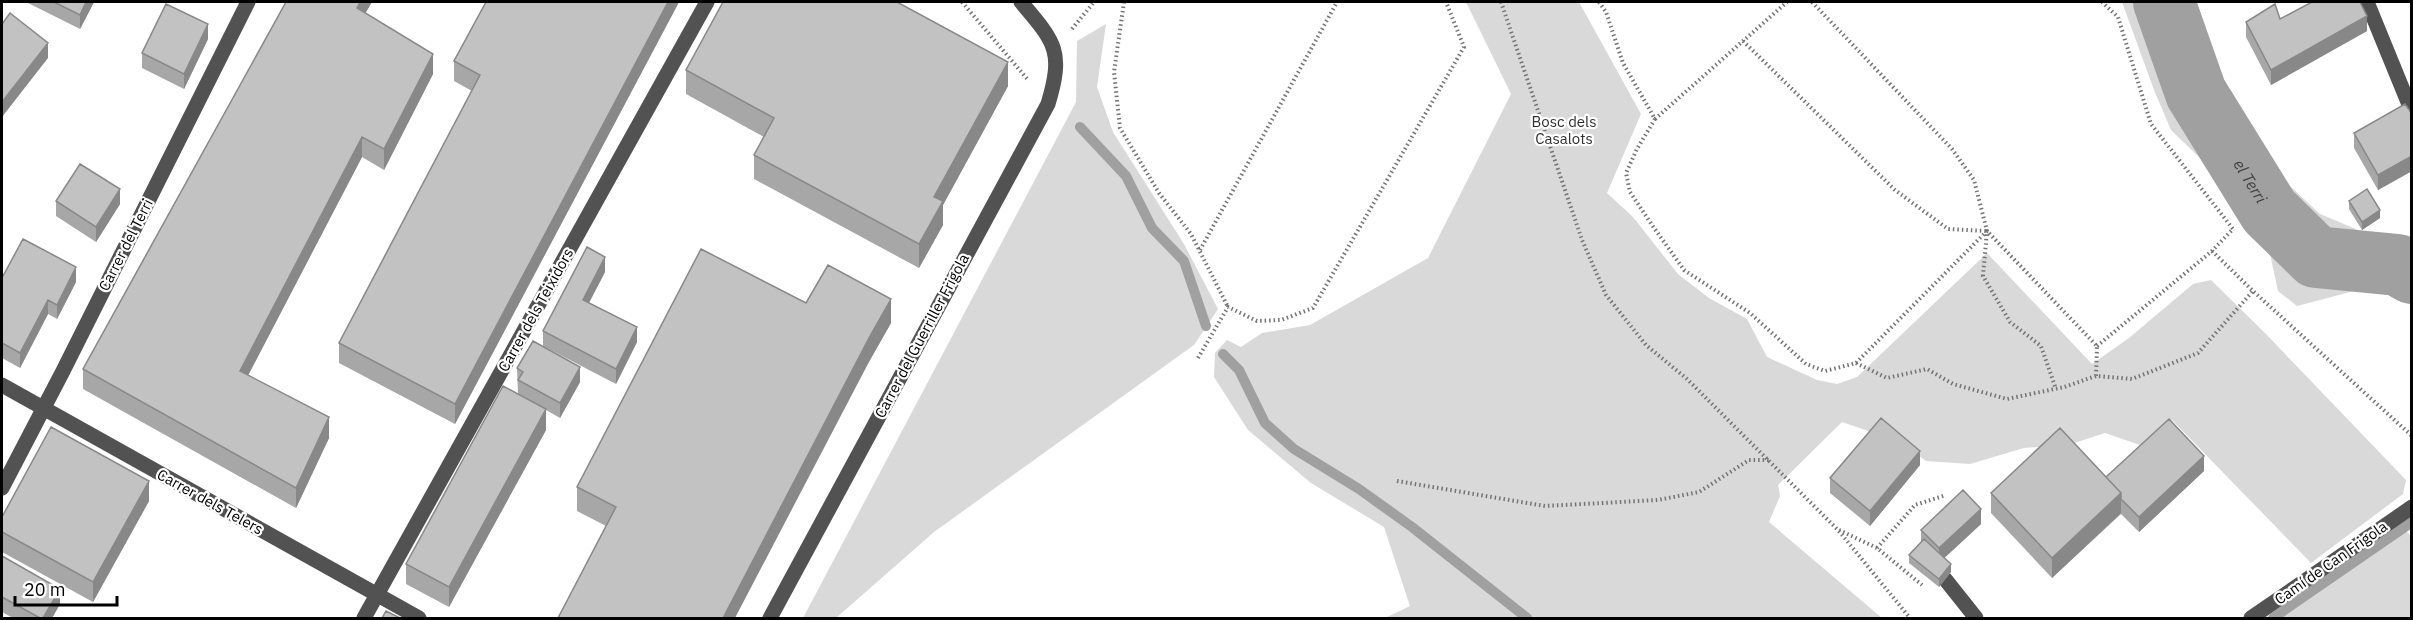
<svg xmlns="http://www.w3.org/2000/svg" width="2413" height="620" font-family="'IBM Plex Sans',sans-serif">
  <style>
    .green { fill: #d9d9d9 }
    .lines { fill: none; stroke-linecap: round; stroke-linejoin: round }
    .stream { stroke: #a0a0a0; stroke-width: 10 }
    .river { stroke: #a0a0a0; stroke-width: 62 }
    .path { stroke: #747474; stroke-width: 4; stroke-dasharray: 1.5 3; stroke-linecap: butt }
    .minor { stroke: #525252; stroke-width: 15 }
    .wall { fill: #a7a7a7 }
    .shaded-wall { fill: #888 }
    .building { fill: #c2c2c2; stroke: #888; stroke-width: 1.5 }
    .labels { text-anchor: middle; stroke-width: 4.5; stroke-linejoin: round; paint-order: stroke }
    .park-label { font-size: 15px; fill: #303030; stroke: #fff }
    .street-label { font-size: 15px; fill: #000; stroke: #fff }
    .water-label { font-size: 16px; font-style: italic; fill: #414141; stroke: #fff }
  </style>
  <rect width="100%" height="100%" fill="#fff"/>
  <!-- green -->
  <path class="green" d="M1466 2H1579L1641 114 1607 193 1633 217 1678 274 1709 298 1747 319 1767 357 1817 380 1837 384 1857 377 1987 253 2092 364 2129 338 2193 284 2211 280 2265 333 2406 480 2403 494 2311 563 2172 420 2140 445 2105 433 2068 445 2024 448 1970 464 1926 461 1882 428 1877 434 1842 422 1778 485 1780 496 1769 522 1882 618H1385L1410 606 1384 527 1311 483 1248 430 1214 377 1215 353 1227 340 1241 347 1262 333 1310 325 1428 258 1511 94Z
    M2122 2H2183L2199 43 2275 172 2320 214 2363 232 2400 238 2411 243V292L2377 285 2297 306 2278 291 2270 254 2237 205 2204 162 2171 130 2154 90Z
    M1106 24 1097 87 1113 132 1184 244 1218 309 1194 345 934 532 836 618H803L1076 102 1077 41Z
    M2403 528 2411 536V618H2280L2389 543Z"/>
  <g class="lines">
    <!-- stream -->
    <path class="stream" d="M1080 127 1126 176 1152 228 1184 261 1206 326
      M1223 354 1239 370 1265 423 1294 449 1359 489 1412 527 1527 618
      M2273 618 2412 522"/>
    <!-- river -->
    <path class="river" id="s1" d="M2164 2 2196 93 2269 211 2316 257 2398 265 2412 273"/>
    <!-- path -->
    <path class="path" d="M962 2 1029 81
      M1124 2 1114 72 1120 128 1159 193 1191 234 1228 307
      M1501 2 1582 240 1606 295 1646 345 1687 379 1838 530 1910 618
      M1599 2 1606 12 1623 63 1655 119 1787 2
      M1812 2 1952 149 1974 180 1987 231 1983 276 2010 322 2041 346 2056 389
      M1072 29 1094 2
      M1743 41 1895 190 1948 229 1986 231
      M1655 119 1637 149 1626 173 1630 192 1652 225 1684 270 1750 313 1806 364 1825 371 1856 363 1987 231 2097 346 2096 376
      M1200 250 1337 2
      M2212 251 2253 291 2412 436
      M2097 346 2212 251 2233 229 2151 124 2118 17 2102 2
      M1198 358 1228 307 1257 321 1281 320 1313 308 1464 47 1446 2
      M1856 363 1887 378 1927 369 1953 384 2007 399 2064 387 2096 376 2132 379 2198 353 2253 291
      M1397 481 1545 506 1658 500 1699 492 1749 460H1769
      M1839 530 1877 548 1922 585
      M1877 548 1915 505 1946 495"/>
    <!-- minor -->
    <path class="minor" d="M2367 2 2412 112
      M2 385 419 618
      M2 488 63 371 248 2
      M1945 579 1976 618
      M364 618 707 2
      M770 618 1048 104C1064 51 1055 42 1021 2
      M2251 618 2412 507"/>
  </g>
  <!-- wall -->
  <path class="wall" d="M26 2H94L80 29Z
    M486 2H679L455 424 339 363V343L472 91 454 81V61Z
    M365 13 433 74 384 170 362 157 248 375 329 438 296 508 83 389V369Z
    M2280 19 2367 31 2271 85 2246 37V22Z
    M208 39 184 89 142 68V53Z
    M686 70 1008 86 943 205V225L919 268 754 179V155L764 137 686 94Z
    M2412 114V171L2378 190 2354 148V133Z
    M56 201 120 204 96 242 56 216Z
    M2349 201 2380 218 2362 230 2349 209Z
    M605 272 589 303 637 342 616 384 543 346V331Z
    M2 275 76 282 57 319 48 314 20 368 2 358Z
    M891 323 870 360 606 526 577 511V487Z
    M517 368 580 382 560 418 546 410V430L449 607 406 584V564L518 395Z
    M1920 465 1870 526 1830 493V478Z
    M2204 471 2139 532 2121 514 2052 578 1991 513V493L2106 477Z
    M149 501 93 602 2 552V517Z
    M1981 524 1944 558 1951 572 1939 587 1909 563V555L1921 542V530Z
    M2 556 60 604 52 618H13L2 612Z"/>
  <!-- shaded-wall -->
  <path class="shaded-wall" d="M86 2H94L80 29V15Z
    M360 2H372L357 28V8Z
    M668 2H679L455 424V404Z
    M2367 16V31L2271 85V70Z
    M208 24V39L184 89V74Z
    M48 43V58L2 117V102Z
    M433 54V74L384 170V149Z
    M1008 62V86L943 205V225L919 268V244L934 197Z
    M362 137V157L240 391V371Z
    M2412 156V171L2378 190V175Z
    M120 189V204L96 242V227Z
    M2380 210V218L2362 230V222Z
    M605 257V272L583 314V300Z
    M76 267V282L57 319V305Z
    M891 299V323L870 360 735 618H723L870 336Z
    M48 300V314L20 368V353Z
    M637 327V342L616 384V369Z
    M580 367V382L560 418V403Z
    M546 409V430L449 607V587Z
    M329 417V438L296 508V488Z
    M1920 451V465L1870 526V511Z
    M2204 456V471L2139 532V517Z
    M149 481V501L93 602V582Z
    M2121 493V513L2052 578V558Z
    M1981 509V524L1939 563V548Z
    M1951 564V572L1939 587V579Z
    M60 589V604L52 618H43Z"/>
  <!-- building -->
  <path class="building" d="M54 2H86L80 15Z
    M286 2H360L357 8 433 54 384 149 362 137 240 371 329 417 296 488 83 369Z
    M486 2H668L455 404 339 343 480 75 454 61Z
    M723 2H897L1008 62 934 197 943 201 919 244 754 155 774 118 686 70Z
    M2312 2H2360L2367 16 2271 70 2246 22 2275 4 2280 19Z
    M166 4 208 24 184 74 142 53Z
    M10 13 48 43 2 102V24Z
    M2405 104 2412 114V156L2378 175 2354 133Z
    M80 164 120 189 96 227 56 201Z
    M2367 189 2380 210 2362 222 2349 201Z
    M23 239 76 267 57 305 48 300 20 353 2 343V275L3 276Z
    M587 247 605 257 583 300 637 327 616 369 543 331Z
    M701 249 806 303 828 265 891 299 870 336 723 618H558L616 507 577 487Z
    M533 341 580 367 560 403 518 380 523 372 517 368Z
    M503 386 546 409 449 587 406 564Z
    M1881 418 1920 451 1870 511 1830 478Z
    M2169 419 2204 456 2139 517 2121 499V493L2106 477Z
    M51 427 149 481 93 582 2 532V517Z
    M2060 428 2121 493 2052 558 1991 493Z
    M1963 490 1981 509 1939 548 1921 530Z
    M1924 539 1951 564 1939 579 1909 555Z
    M2 556 60 589 43 618H40L2 597Z
    M386 611 400 618H382Z"/>
  <g class="labels">
    <!-- park labels -->
    <g class="park-label">
      <text x="1564" y="127">Bosc dels<tspan x="1564" dy="17">Casalots</tspan></text>
    </g>
    <!-- street labels -->
    <g class="street-label">
      <text transform="translate(126 245) rotate(-63)" y="5">Carrer del Terri</text>
      <text transform="translate(536 310) rotate(-61)" y="5">Carrer dels Teixidors</text>
      <text transform="translate(922 336) rotate(-62)" y="5">Carrer del Guerriller Frigola</text>
      <text transform="translate(210 502) rotate(29)" y="5">Carrer dels Telers</text>
      <text transform="translate(2331 563) rotate(-35)" y="5">Camí de Can Frigola</text>
    </g>
    <!-- water labels -->
    <g class="water-label">
      <text dy="6" stroke="none"><textPath href="#s1" startOffset="200">el Terri</textPath></text>
    </g>
  </g>
  <!-- border -->
  <rect width="2413" height="620" fill="none" stroke="#000000" stroke-width="6"/>
  <!-- scale -->
  <path d="M15 596v9h102v-9" fill="none" stroke="#000000" stroke-width="3"/>
  <text x="24" y="596" font-size="18" fill="#000000" stroke="#ffffff" stroke-width="4.5" paint-order="stroke">20 m</text>
</svg>
